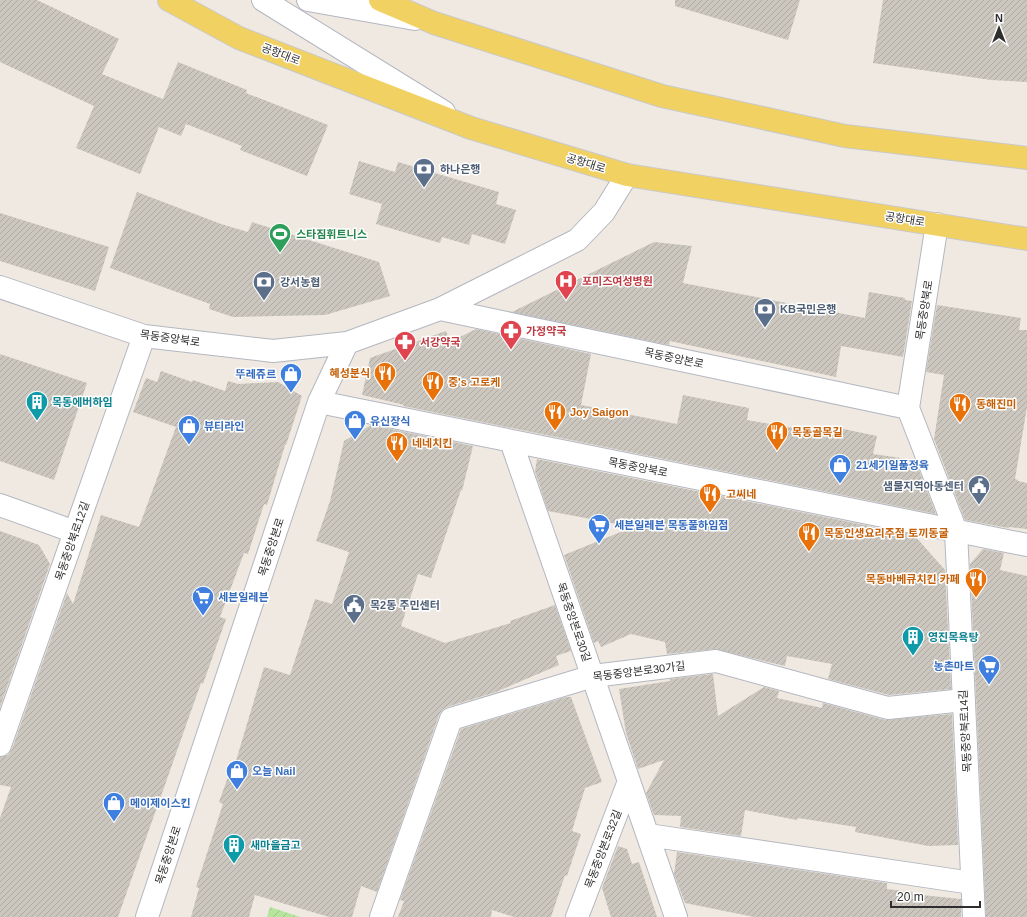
<svg xmlns="http://www.w3.org/2000/svg" width="1027" height="917" font-family="Arial,'Noto Sans KR',sans-serif">
  <style>
    .garden { fill: url(#garden-furrows) }
    .building { fill: url(#building-hatch) }
    .lines { fill: none; stroke-linecap: round; stroke-linejoin: round }
    .minor-casing { stroke: #b4b7c1; stroke-width: 24 }
    .major-casing { stroke: #c9c9c9; stroke-width: 24 }
    .minor { stroke: #fff; stroke-width: 22 }
    .major { stroke: #f2d163; stroke-width: 22 }
    .labels { text-anchor: middle; stroke-width: 3; stroke-linejoin: round; paint-order: stroke }
    .street-label { font-size: 11px; fill: #2e2e2e; stroke: #fff }
    .service-label { font-size: 11px; font-weight: bold; fill: #4e5e75; stroke: #fff; text-anchor: start }
    .leisure-label { font-size: 11px; font-weight: bold; fill: #27864d; stroke: #fff; text-anchor: start }
    .health-label { font-size: 11px; font-weight: bold; fill: #be3a42; stroke: #fff; text-anchor: start }
    .food-label { font-size: 11px; font-weight: bold; fill: #c56008; stroke: #fff; text-anchor: start }
    .shop-label { font-size: 11px; font-weight: bold; fill: #366cbe; stroke: #fff; text-anchor: start }
    .culture-label { font-size: 11px; font-weight: bold; fill: #0d838f; stroke: #fff; text-anchor: start }
  </style>
  <defs>
    <pattern id="garden-furrows" width="10" height="10" patternUnits="userSpaceOnUse"><rect width="10" height="10" fill="#b6e59e"/><path d="M-1 1l2-2M0 10L10 0M9 11l2-2" fill="none" stroke="#9dc588"/></pattern>
    <pattern id="building-hatch" width="6" height="6" patternUnits="userSpaceOnUse"><rect width="6" height="6" fill="#cbc7bf"/><path d="M-1 1l2-2M0 6l6-6M5 7l2-2" fill="none" stroke="#afaba4"/></pattern>
  </defs>
  <rect width="100%" height="100%" fill="#efe9e1"/>
  <!-- garden -->
  <path class="garden" d="M270 907 300 917H267Z"/>
  <!-- building -->
  <path class="building" d="M0 0H37L119 39 102 74 163 99 178 62 247 90 246 93 328 125 307 176 240 150 242 146 186 124 181 136 159 127 140 174 76 148 94 106 0 62Z
    M675 0H800L788 40 675 6Z
    M883 0H1027V82L991 80 873 63Z
    M359 161 395 172 398 162 499 192 496 204 516 210 505 244 472 234 469 245 442 237 440 243 376 224 382 204 349 194Z
    M137 192 221 224 248 232 252 222 379 262 390 296 325 315 233 317 209 309 210 304 110 268Z
    M0 213 109 247 95 291 0 261Z
    M654 242 692 246 683 283 865 318 869 292 905 298V300L912 301 903 357 841 346 836 377 670 341 669 345 512 312Z
    M937 305 1021 318 1019 330H1027V407L1015 479 1018 480V481L1027 483V529L1009 527 1008 528 965 520 934 439 944 375 926 372Z
    M476 329 591 354 581 405 677 424 683 395 749 408 747 420 833 435 834 427 877 436 873 454 915 460 936 514 403 406 404 405 362 395 370 358 446 331 450 342Z
    M0 354 87 383 54 480 0 461Z
    M161 371 192 382 193 380 225 391 228 381 238 384 278 382 302 396 286 445H285L267 505 264 504 248 554 244 553 220 617 226 619 203 684 201 683 172 765 118 917H0V818L11 787 0 785V757L8 755 12 749 67 593 73 604 101 515 139 527 176 427 133 412 146 378 157 382Z
    M371 425 473 446 462 491 461 490 431 578 418 574 401 626 445 643 511 623 510 621 555 605 571 651 556 656 559 665 496 692 447 707 442 710 439 715 377 892 361 886 352 917H329L255 895 249 917H191L199 888 196 887 223 804 219 802 233 763 235 764 264 667 290 675 315 599 332 604 349 552 316 541 330 501 344 441Z
    M537 459 914 535 945 570 951 689 889 695 828 679 832 664 787 656 785 666 715 649 667 654 665 642 631 634 601 647 598 641 594 643 564 555 633 527 548 511 535 471Z
    M0 531 39 545 50 564 0 707Z
    M983 549 1004 553 1000 570 1027 576V917H986L970 564Z
    M713 674 718 716 764 687 779 691 777 698 822 708 823 703 885 720 952 714 958 845 928 846 855 832 856 827 798 818 797 820 745 810 741 836 680 827 681 816 654 815 646 793 664 760 638 769 626 733 619 689 670 681V679Z
    M566 697H571L602 782 585 788 572 831 581 834 567 876 565 875 551 917H514L492 910 491 917H398L404 901 400 900 461 729Z
    M618 846 627 849 632 864 639 862 657 917H611L602 888Z
    M677 852 887 883V889L913 892 912 894 961 899V917H754L685 903 674 874Z"/>
  <g class="lines">
    <!-- minor casing -->
    <g class="minor-casing">
      <path id="minor" d="M263 0 444 112
        M308 0 415 19
        M937 224 908 408 956 531 974 917
        M0 287 144 336 273 351 347 343 440 309 577 240 604 212 627 175
        M440 309 908 408
        M319 402 1027 545
        M511 441 676 917
        M0 505 75 532
        M0 745 144 336
        M648 835 972 883
        M147 917 319 402 347 343
        M381 917 451 719 593 676 716 661 888 708 964 700
        M577 917 629 781"/>
    </g>
    <!-- major casing -->
    <g class="major-casing">
      <path id="major" d="M169 0 239 38 471 128 627 175 1027 239
        M380 0 434 23 662 96 845 136 1027 158"/>
    </g>
    <!-- minor -->
    <use href="#minor" class="minor"/>
    <!-- major -->
    <use href="#major" class="major"/>
  </g>
  <!-- icons -->
  <defs>
    <g id="bank-pin" transform="scale(1.15)"><path d="M0 17L-7.5 6A9.5 9.5 0 1 1 7.5 6Z" fill="#5c6f8a" stroke="#fff"/><path d="M-6-4H6V4H-6ZM0-2.3a2.3 2.3 0 1 0 0 4.6a2.3 2.3 0 1 0 0-4.6Z" fill="#fff"/></g>
    <g id="stadium-pin" transform="scale(1.15)"><path d="M0 17L-7.5 6A9.5 9.5 0 1 1 7.5 6Z" fill="#2e9e5b" stroke="#fff"/><path d="M0-5a6.5 5 0 1 0 0 10a6.5 5 0 1 0 0-10ZM-3.5-1.8h7v3.6h-7Z" fill="#fff"/></g>
    <g id="hospital-pin" transform="scale(1.15)"><path d="M0 17L-7.5 6A9.5 9.5 0 1 1 7.5 6Z" fill="#e0444e" stroke="#fff"/><path d="M-5-5h3v3.5h4V-5h3V5h-3V1.5h-4V5h-3Z" fill="#fff"/></g>
    <g id="pharmacy-pin" transform="scale(1.15)"><path d="M0 17L-7.5 6A9.5 9.5 0 1 1 7.5 6Z" fill="#e0444e" stroke="#fff"/><path d="M-2-6h4v4h4v4h-4v4h-4v-4h-4v-4h4Z" fill="#fff"/></g>
    <g id="restaurant-pin" transform="scale(1.15)"><path d="M0 17L-7.5 6A9.5 9.5 0 1 1 7.5 6Z" fill="#e8710a" stroke="#fff"/><path d="M-5-6h1v4h1v-4h1v4h1v-4h1v5L-1.5 .5V6h-2V.5L-5-1ZM5-6V6H3V1.5H1.5Q1.5-4 5-6Z" fill="#fff"/></g>
    <g id="shop-pin" transform="scale(1.15)"><path d="M0 17L-7.5 6A9.5 9.5 0 1 1 7.5 6Z" fill="#3f7fe0" stroke="#fff"/><path d="M-5-2.5h2.3a2.7 3.5 0 0 1 5.4 0H5L5.5 6h-11ZM-1.5-2.5h3a1.5 2.3 0 0 0-3 0Z" fill="#fff"/></g>
    <g id="building-pin" transform="scale(1.15)"><path d="M0 17L-7.5 6A9.5 9.5 0 1 1 7.5 6Z" fill="#0f9aa8" stroke="#fff"/><path d="M-4-6H4V6H1V3H-1V6H-4ZM-2.5-4.3h1.7v1.8h-1.7ZM.8-4.3h1.7v1.8H.8ZM-2.5-1h1.7V.8h-1.7ZM.8-1h1.7V.8H.8Z" fill="#fff"/></g>
    <g id="civic-pin" transform="scale(1.15)"><path d="M0 17L-7.5 6A9.5 9.5 0 1 1 7.5 6Z" fill="#5c6f8a" stroke="#fff"/><path d="M-.6-6.5H3V-4.5H.6V-3L4-1V1h2V6H-6V1h2V-1L-.6-3ZM-1.2 2.5V6h2.4V2.5Z" fill="#fff"/></g>
    <g id="supermarket-pin" transform="scale(1.15)"><path d="M0 17L-7.5 6A9.5 9.5 0 1 1 7.5 6Z" fill="#3f7fe0" stroke="#fff"/><path d="M-6-5.5h2.5l.6 2H6L4.5 2H-2.5L-4.4-4H-6ZM-1.5 3.2a1.3 1.3 0 1 0 .1 0ZM3 3.2a1.3 1.3 0 1 0 .1 0Z" fill="#fff"/></g>
  </defs>
  <g fill-rule="evenodd">
    <use href="#bank-pin" x="424" y="169"/>
    <use href="#stadium-pin" x="280" y="234"/>
    <use href="#hospital-pin" x="566" y="281"/>
    <use href="#bank-pin" x="264" y="282"/>
    <use href="#bank-pin" x="765" y="309"/>
    <use href="#pharmacy-pin" x="511" y="331"/>
    <use href="#pharmacy-pin" x="405" y="342"/>
    <use href="#restaurant-pin" x="385" y="373"/>
    <use href="#shop-pin" x="291" y="374"/>
    <use href="#restaurant-pin" x="433" y="382"/>
    <use href="#building-pin" x="37" y="402"/>
    <use href="#restaurant-pin" x="960" y="404"/>
    <use href="#restaurant-pin" x="555" y="412"/>
    <use href="#shop-pin" x="355" y="421"/>
    <use href="#shop-pin" x="189" y="426"/>
    <use href="#restaurant-pin" x="777" y="432"/>
    <use href="#restaurant-pin" x="397" y="443"/>
    <use href="#shop-pin" x="840" y="465"/>
    <use href="#civic-pin" x="979" y="486"/>
    <use href="#restaurant-pin" x="710" y="494"/>
    <use href="#supermarket-pin" x="599" y="525"/>
    <use href="#restaurant-pin" x="809" y="533"/>
    <use href="#restaurant-pin" x="976" y="579"/>
    <use href="#supermarket-pin" x="203" y="597"/>
    <use href="#civic-pin" x="354" y="605"/>
    <use href="#building-pin" x="913" y="637"/>
    <use href="#supermarket-pin" x="989" y="666"/>
    <use href="#shop-pin" x="237" y="771"/>
    <use href="#shop-pin" x="114" y="803"/>
    <use href="#building-pin" x="234" y="845"/>
  </g>
  <g class="labels">
    <!-- street labels -->
    <g class="street-label">
      <text transform="translate(281 54) rotate(21)" y="4">공항대로</text>
      <text transform="translate(586 163) rotate(17)" y="4">공항대로</text>
      <text transform="translate(905 219) rotate(9)" y="4">공항대로</text>
      <text transform="translate(924 310) rotate(-81)" y="4">목동중앙북로</text>
      <text transform="translate(170 338) rotate(8)" y="4">목동중앙북로</text>
      <text transform="translate(674 358) rotate(12)" y="4">목동중앙본로</text>
      <text transform="translate(638 467) rotate(11)" y="4">목동중앙북로</text>
      <text transform="translate(72 541) rotate(-71)" y="4">목동중앙북로12길</text>
      <text transform="translate(271 547) rotate(-72)" y="4">목동중앙본로</text>
      <text transform="translate(574 622) rotate(71)" y="4">목동중앙본로30길</text>
      <text transform="translate(639 671) rotate(-7)" y="4">목동중앙본로30가길</text>
      <text transform="translate(965 731) rotate(-93)" y="4">목동중앙북로14길</text>
      <text transform="translate(603 849) rotate(-69)" y="4">목동중앙본로32길</text>
      <text transform="translate(168 855) rotate(-72)" y="4">목동중앙본로</text>
    </g>
    <!-- service labels -->
    <g class="service-label">
      <text x="440" y="173">하나은행</text>
      <text x="280" y="286">강서농협</text>
      <text x="780" y="313">KB국민은행</text>
      <text x="964" y="490" text-anchor="end">샘물지역아동센터</text>
      <text x="370" y="609">목2동 주민센터</text>
    </g>
    <!-- leisure labels -->
    <g class="leisure-label">
      <text x="296" y="238">스타짐휘트니스</text>
    </g>
    <!-- health labels -->
    <g class="health-label">
      <text x="582" y="285">포미즈여성병원</text>
      <text x="526" y="335">가정약국</text>
      <text x="420" y="346">서강약국</text>
    </g>
    <!-- food labels -->
    <g class="food-label">
      <text x="370" y="377" text-anchor="end">혜성분식</text>
      <text x="448" y="386">중's 고로케</text>
      <text x="976" y="408">동해진미</text>
      <text x="570" y="416">Joy Saigon</text>
      <text x="792" y="436">목동골목길</text>
      <text x="412" y="447">네네치킨</text>
      <text x="726" y="498">고씨네</text>
      <text x="824" y="537">목동인생요리주점 토끼동굴</text>
      <text x="960" y="583" text-anchor="end">목동바베큐치킨 카페</text>
    </g>
    <!-- shop labels -->
    <g class="shop-label">
      <text x="276" y="378" text-anchor="end">뚜레쥬르</text>
      <text x="370" y="425">유신장식</text>
      <text x="204" y="430">뷰티라인</text>
      <text x="856" y="469">21세기일품정육</text>
      <text x="614" y="529">세븐일레븐 목동풀하임점</text>
      <text x="218" y="601">세븐일레븐</text>
      <text x="974" y="670" text-anchor="end">농촌마트</text>
      <text x="252" y="775">오늘 Nail</text>
      <text x="130" y="807">메이제이스킨</text>
    </g>
    <!-- culture labels -->
    <g class="culture-label">
      <text x="52" y="406">목동에버하임</text>
      <text x="928" y="641">영진목욕탕</text>
      <text x="250" y="849">새마을금고</text>
    </g>
  </g>
  <!-- north arrow -->
  <g transform="translate(999 28)" stroke="#ffffff" stroke-width="3" paint-order="stroke">
  <path d="M0-3L7 15L0 10L-7 15Z" fill="#2e2e2e"/>
  <text y="-6" font-size="11" font-weight="bold" text-anchor="middle" fill="#2e2e2e">N</text>
  </g>
  <!-- scale -->
  <path d="M891 901v6h89v-6" fill="none" stroke="#2e2e2e" stroke-width="2"/>
  <text x="897" y="901" font-size="12" fill="#2e2e2e" stroke="#ffffff" stroke-width="3" paint-order="stroke">20 m</text>
</svg>
